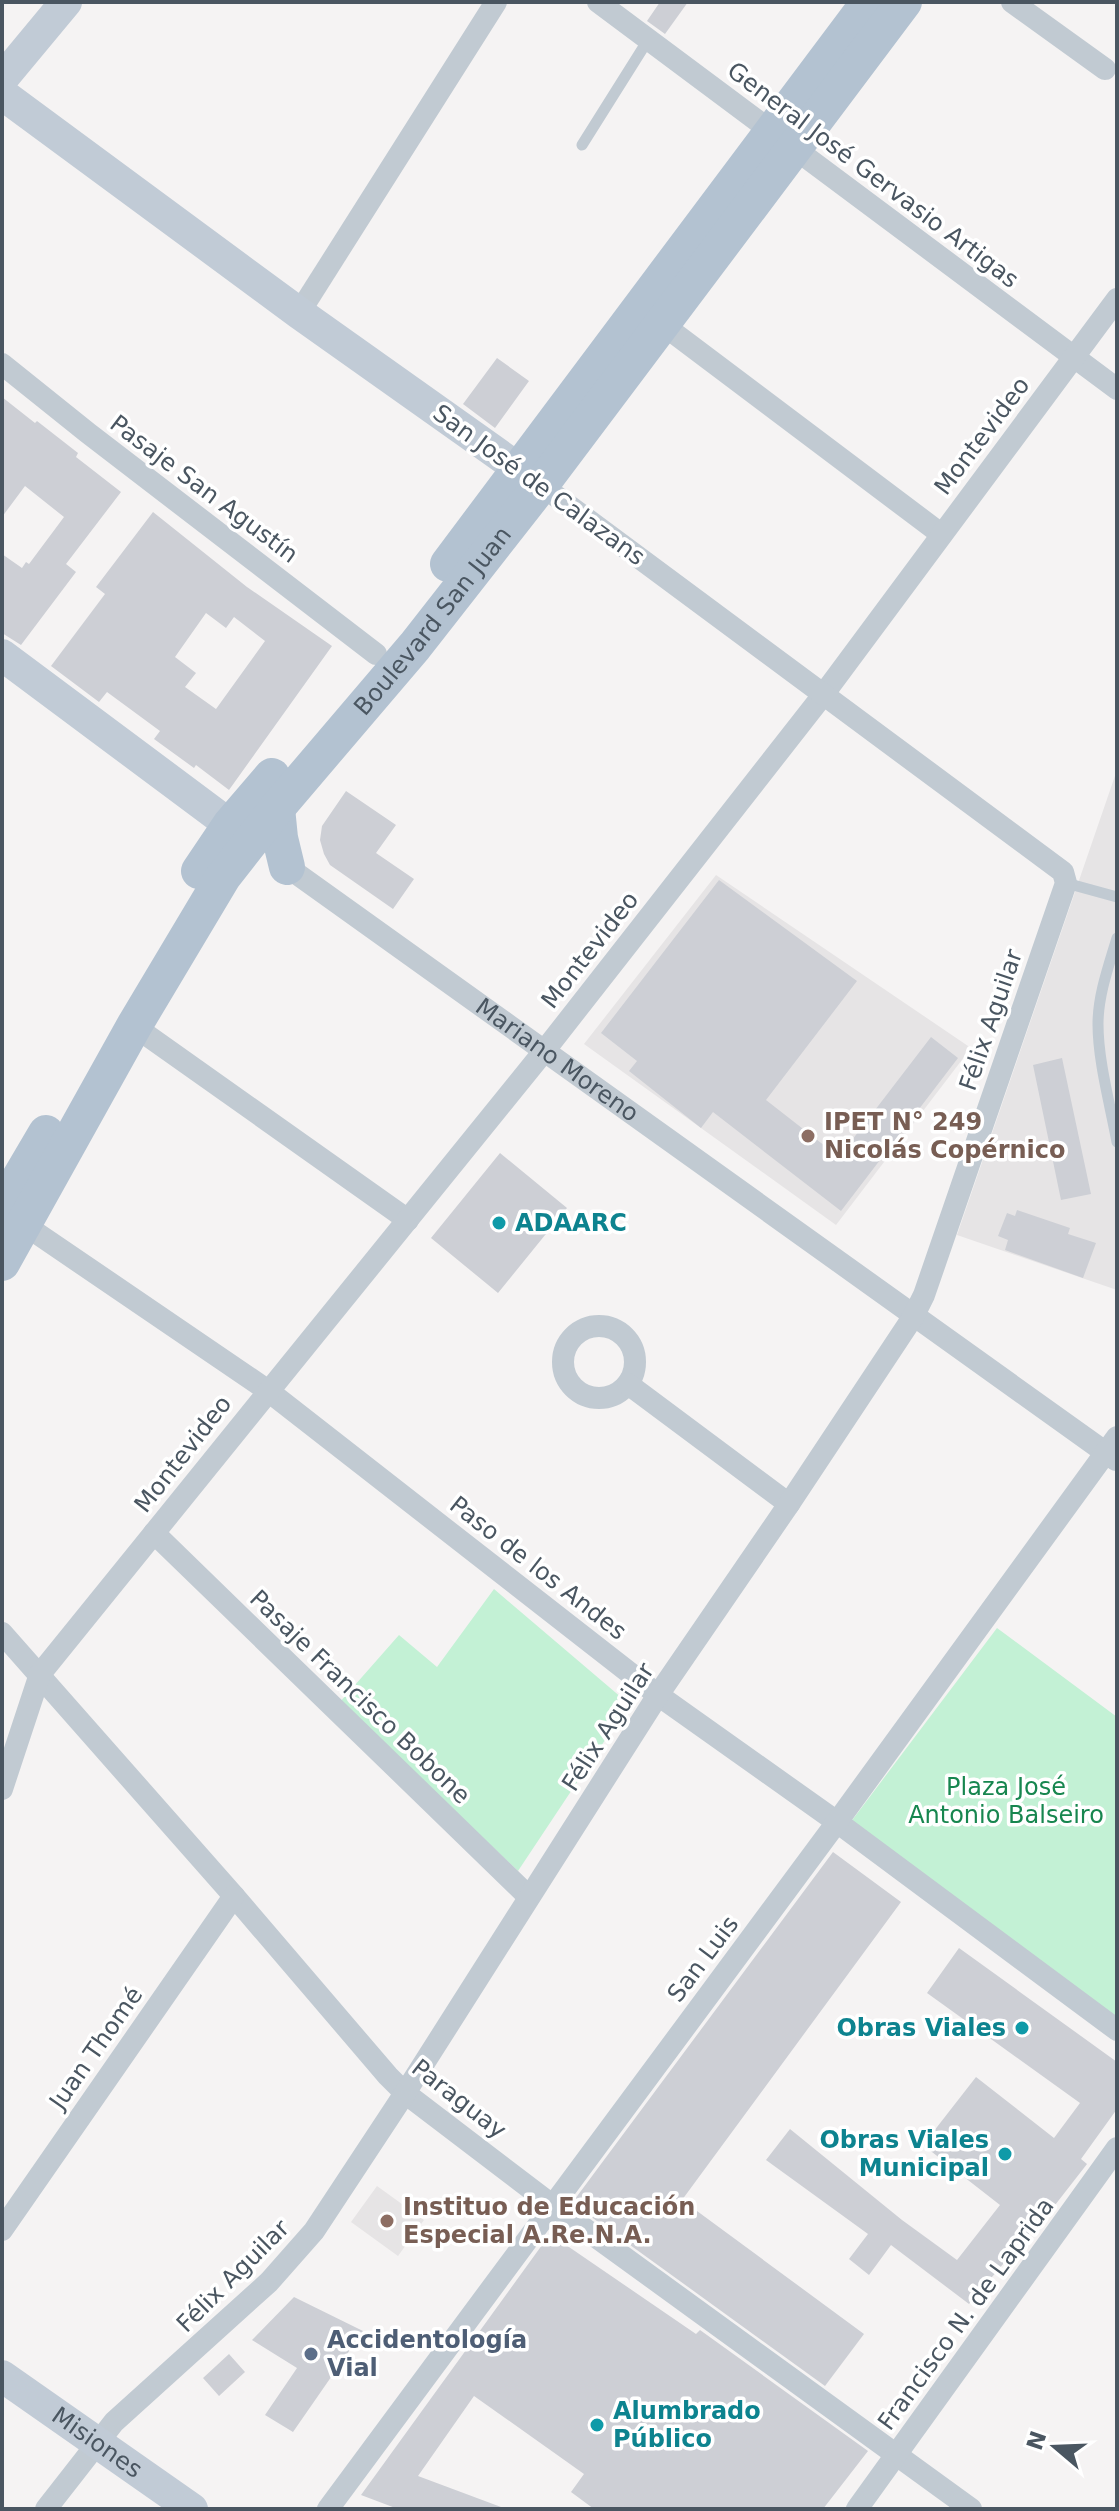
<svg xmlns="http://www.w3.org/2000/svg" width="1119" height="2511" font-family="'DejaVu Sans',sans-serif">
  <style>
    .education { fill: #e6e4e5 }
    .green { fill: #c3f1d5 }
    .building { fill: #cdcfd5; fill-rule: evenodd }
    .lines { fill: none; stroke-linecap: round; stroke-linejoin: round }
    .lane { stroke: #c1cad2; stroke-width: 11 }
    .street { stroke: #c1cad2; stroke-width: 22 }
    .secondary { stroke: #c1cbd6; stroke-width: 32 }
    .primary { stroke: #b3c2d1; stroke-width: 36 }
    .education-dot { fill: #8d6e63; stroke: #fff; stroke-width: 3 }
    .culture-dot { fill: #0f9aa8; stroke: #fff; stroke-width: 3 }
    .service-dot { fill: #5c6f8a; stroke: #fff; stroke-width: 3 }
    .labels { text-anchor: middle; stroke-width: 7; stroke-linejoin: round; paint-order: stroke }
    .street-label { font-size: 24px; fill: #4a5661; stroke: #fff }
    .education-label { font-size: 24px; font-weight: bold; fill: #785e54; stroke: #fff; text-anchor: start }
    .culture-label { font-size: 24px; font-weight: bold; fill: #0d838f; stroke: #fff; text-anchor: start }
    .park-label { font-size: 24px; fill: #17864f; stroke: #fff }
    .service-label { font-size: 24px; font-weight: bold; fill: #4e5e75; stroke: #fff; text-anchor: start }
  </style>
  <rect width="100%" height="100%" fill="#f5f3f3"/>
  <!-- education -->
  <path class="education" d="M1117 770V1290L957 1235Z
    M716 875 971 1048 836 1225 584 1044Z
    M377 2186 424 2220 398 2256 351 2222Z"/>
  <!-- green -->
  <path class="green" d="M494 1589 629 1704 518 1871 340 1702 399 1635 437 1667Z
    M997 1628 1117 1717V2019L850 1823Z"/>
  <!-- building -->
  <path class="building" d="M660 2H688L665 34 647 21Z
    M497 358 529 381 495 428 463 404Z
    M2 397 35 423 37 421 78 453 76 457 121 492 66 564 76 572 21 645 2 633V554L22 568 26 562 29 564 64 517 25 486 2 517Z
    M153 512 247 587 332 646 229 790 196 765 194 768 154 739 160 731 107 692 99 702 51 666 105 594 96 587ZM206 613 226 628 234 617 265 641 216 709 185 687 196 673 175 657Z
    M346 791 396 825 376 853 414 879 393 909 330 865 324 854 320 840 322 826Z
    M719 880 857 981 766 1100 839 1157 931 1037 958 1058 841 1211 713 1112 701 1128 629 1071 637 1061 601 1033Z
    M1062 1058 1091 1194 1061 1200 1033 1065Z
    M500 1153 567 1208 498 1293 431 1238Z
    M1017 1210 1070 1228 1068 1234 1096 1243 1083 1278 1005 1250 1008 1240 998 1236 1007 1213 1015 1216Z
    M833 1852 901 1902 682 2200 864 2334 825 2386 572 2203Z
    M959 1948 1117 2062V2109L1081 2159 1087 2164 1034 2232 1032 2230 969 2304 891 2245 869 2275 849 2259 868 2234 766 2160 790 2129 902 2220 957 2260 1000 2205 923 2145 976 2077 1054 2138 1080 2103 927 1993Z
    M550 2234 696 2334 700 2330 868 2451 823 2509H594L571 2492 584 2474 474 2396 418 2476 501 2507V2509H398L361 2495Z
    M294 2297 363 2331 293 2432 265 2415 297 2368 252 2340Z
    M229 2354 245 2372 219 2396 203 2378Z"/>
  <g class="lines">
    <!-- lane -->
    <path class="lane" d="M582 145 648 40
      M1066 883 1117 897
      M1117 938C1109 965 1098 995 1098 1024 1098 1061 1110 1104 1117 1142"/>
    <!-- street -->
    <g class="street">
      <path d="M598 2 1117 389"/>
      <path d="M1012 2 1105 69"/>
      <path d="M299 313 496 2"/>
      <path d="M662 324 941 534"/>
      <path d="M2 364 88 433 376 654"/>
      <path id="s1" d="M279 861 1116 1460"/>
      <path d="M134 1026 408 1220"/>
      <path d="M16 1219 267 1390 658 1695 837 1822 1117 2030"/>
      <circle cx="599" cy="1362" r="36"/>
      <path d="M628 1384 789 1504"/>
      <path d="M154 1533 529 1897"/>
      <path d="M2 1633 234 1896 388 2076 405 2093 552 2205 971 2509"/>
      <path d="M2 1789 40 1674 545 1050 823 695 1117 299"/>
      <path d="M2 2230 234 1896"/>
      <path d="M46 2509 114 2422 269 2282 314 2231 405 2093 658 1695 789 1504 913 1317 924 1295 1066 883 1063 872 541 485"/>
      <path d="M328 2509 837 1822 1117 1437"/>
      <path d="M857 2509 1117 2148"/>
    </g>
    <!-- secondary -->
    <g class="secondary">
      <path d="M2 79 66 2"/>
      <path d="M2 94 299 313 540 484"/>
      <path d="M2 655 230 825"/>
      <path id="s2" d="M2 2376 192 2509"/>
    </g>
    <!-- primary -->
    <g class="primary">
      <path d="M448 564 869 2"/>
      <path d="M277 808 280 838 287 867"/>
      <path d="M199 871 230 825 272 776"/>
      <path d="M2 1208 46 1133"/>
      <path id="s3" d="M2 1263 134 1026 223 877 277 808 415 646 541 485 904 2"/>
    </g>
  </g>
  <!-- markers -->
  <g class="education-dot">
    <circle cx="808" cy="1136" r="8"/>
    <circle cx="387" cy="2221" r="8"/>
  </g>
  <g class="culture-dot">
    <circle cx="499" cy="1223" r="8"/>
    <circle cx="1022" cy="2028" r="8"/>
    <circle cx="1005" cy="2154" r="8"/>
    <circle cx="597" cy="2425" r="8"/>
  </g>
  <circle class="service-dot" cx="311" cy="2354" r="8"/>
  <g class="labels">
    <!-- street labels -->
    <g class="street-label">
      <text transform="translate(873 175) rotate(37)" y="8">General José Gervasio Artigas</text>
      <text transform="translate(982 436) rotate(-53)" y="8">Montevideo</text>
      <text transform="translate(539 485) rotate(36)" y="8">San José de Calazans</text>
      <text transform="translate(204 489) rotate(37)" y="8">Pasaje San Agustín</text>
      <text dy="8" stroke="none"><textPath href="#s3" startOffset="776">Boulevard San Juan</textPath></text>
      <text transform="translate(590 950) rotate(-52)" y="8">Montevideo</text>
      <text transform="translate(991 1020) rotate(-71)" y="8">Félix Aguilar</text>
      <text dy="8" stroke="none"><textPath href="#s1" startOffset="342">Mariano Moreno</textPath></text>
      <text transform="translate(183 1454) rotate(-52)" y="8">Montevideo</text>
      <text transform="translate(538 1568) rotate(38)" y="8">Paso de los Andes</text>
      <text transform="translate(360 1697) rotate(44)" y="8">Pasaje Francisco Bobone</text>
      <text transform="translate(608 1727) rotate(-57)" y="8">Félix Aguilar</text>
      <text transform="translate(703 1959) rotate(-53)" y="8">San Luis</text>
      <text transform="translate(96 2048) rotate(-55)" y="8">Juan Thomé</text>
      <text transform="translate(459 2099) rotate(38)" y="8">Paraguay</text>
      <text transform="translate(233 2276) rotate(-45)" y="8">Félix Aguilar</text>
      <text transform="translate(966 2314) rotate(-54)" y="8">Francisco N. de Laprida</text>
      <text dy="8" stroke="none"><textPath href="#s2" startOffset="116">Misiones</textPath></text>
    </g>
    <!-- education labels -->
    <g class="education-label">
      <text x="824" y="1130">IPET N° 249<tspan x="824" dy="28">Nicolás Copérnico</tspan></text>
      <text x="403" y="2215">Instituo de Educación<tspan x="403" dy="28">Especial A.Re.N.A.</tspan></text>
    </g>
    <!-- culture labels -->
    <g class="culture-label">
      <text x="515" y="1231">ADAARC</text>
      <text x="1006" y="2036" text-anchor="end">Obras Viales</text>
      <text x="989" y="2148" text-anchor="end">Obras Viales<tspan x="989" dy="28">Municipal</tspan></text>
      <text x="613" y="2419">Alumbrado<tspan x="613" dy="28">Público</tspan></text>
    </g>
    <!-- park labels -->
    <g class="park-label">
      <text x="1006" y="1795">Plaza José<tspan x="1006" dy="28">Antonio Balseiro</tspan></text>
    </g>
    <!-- service labels -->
    <g class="service-label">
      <text x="327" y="2348">Accidentología<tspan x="327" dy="28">Vial</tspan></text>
    </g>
  </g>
  <!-- border -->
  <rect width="1119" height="2511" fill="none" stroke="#4a5661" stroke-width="8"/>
  <!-- north arrow -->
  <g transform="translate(1055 2447) rotate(289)" stroke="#ffffff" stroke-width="6" paint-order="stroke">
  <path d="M0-6L14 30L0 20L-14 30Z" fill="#4a5661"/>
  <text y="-12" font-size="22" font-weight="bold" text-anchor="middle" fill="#4a5661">N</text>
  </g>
</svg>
